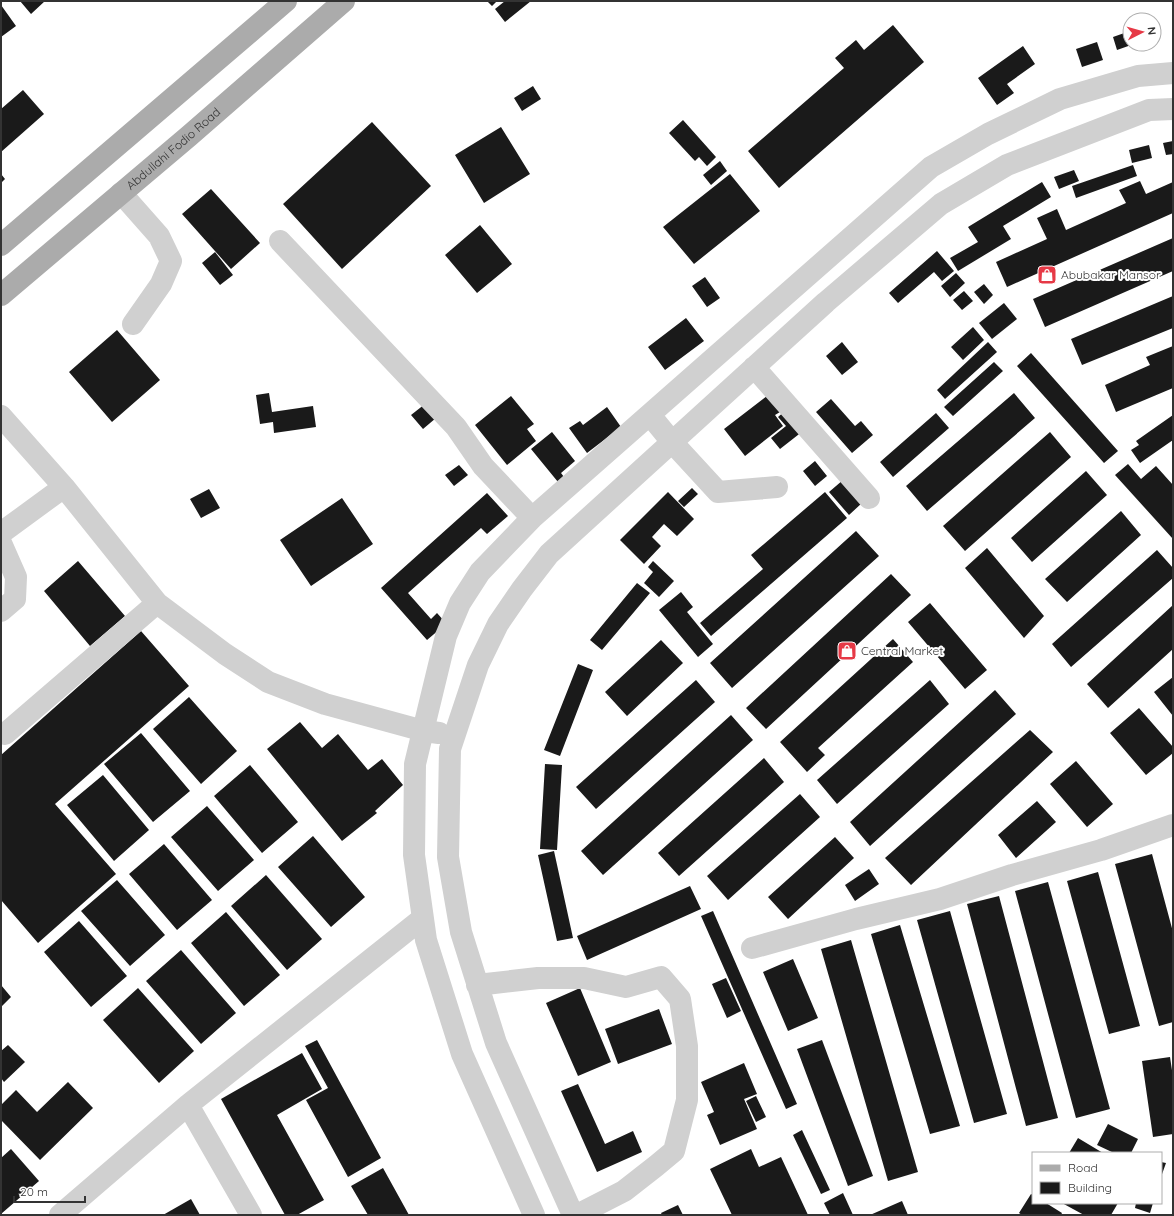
<svg xmlns="http://www.w3.org/2000/svg" width="1174" height="1216" font-family="Quicksand,sans-serif">
  <style>
    .building { fill: #1a1a1a }
    .lines { fill: none; stroke-linecap: round; stroke-linejoin: round }
    .minor { stroke: #d0d0d0; stroke-width: 22 }
    .major { stroke: #ababab; stroke-width: 22 }
    .labels { text-anchor: middle; stroke-width: 4; stroke-linejoin: round; paint-order: stroke }
    .street-label { font-size: 12px; fill: #333; stroke: #fff }
    .poi-label { font-size: 12px; fill: #333; stroke: #fff; text-anchor: start }
  </style>
  <rect width="100%" height="100%" fill="#fff"/>
  <!-- building -->
  <path class="building" d="M20 1H45L31 14Z
    M487 1H497L492 6Z
    M505 1H531L505 22 495 9Z
    M1 5 16 26 1 37Z
    M893 25 924 62 779 188 748 151 844 68 835 58 856 40 864 50Z
    M1130 31V44H1134L1117 50 1113 37Z
    M1097 42 1103 60 1082 67 1076 49Z
    M1023 46 1035 64 1007 84 1014 93 997 105 978 78Z
    M533 86 541 99 522 111 514 98Z
    M23 90 44 114 1 152V109Z
    M683 120 716 157 707 166 699 157 695 161 669 133Z
    M372 122 431 186 342 269 283 204Z
    M501 127 530 174 484 203 455 155Z
    M1173 141V154L1166 155 1163 143Z
    M1149 145 1152 158 1132 163 1129 150Z
    M720 161 727 171 711 185 703 175Z
    M1133 165 1137 176 1076 198 1072 186Z
    M1074 170 1079 181 1059 189 1054 177Z
    M1 174 5 179 1 183Z
    M730 174 760 211 694 264 663 227Z
    M1140 181 1146 194 1173 182V213L1007 287 996 262 1047 239 1037 218 1057 209 1066 230 1126 203 1119 190Z
    M1042 182 1051 197 1003 226 1011 239 958 271 950 258 978 242 968 227Z
    M211 189 260 243 231 269 182 214Z
    M480 225 512 264 477 293 445 255Z
    M1173 238V271L1045 327 1033 299Z
    M937 251 954 271 942 281 934 272 898 303 889 293Z
    M215 252 233 275 220 285 202 263Z
    M956 273 965 283 950 297 941 286Z
    M705 277 720 298 707 307 692 286Z
    M984 284 993 295 984 304 974 292Z
    M964 291 973 301 962 310 953 300Z
    M1173 296V328L1082 365 1071 339Z
    M1004 303 1017 319 992 339 979 323Z
    M686 318 704 341 665 370 648 347Z
    M973 327 984 340 963 360 951 347Z
    M117 330 160 380 112 422 69 372Z
    M842 342 858 362 842 375 826 356Z
    M988 342 997 352 945 399 937 390Z
    M1173 346V388L1116 412 1105 385 1150 365 1146 357Z
    M1031 353 1118 451 1104 463 1017 366Z
    M994 362 1003 371 953 416 944 407Z
    M269 393 272 412 313 406 316 427 274 433 273 422 260 424 256 395Z
    M1014 393 1035 418 927 511 906 486Z
    M511 396 534 424 527 429 536 441 507 465 475 425Z
    M767 396 780 412 775 415 783 426 745 456 724 429Z
    M831 399 855 426 861 421 873 435 852 453 816 412Z
    M425 404 436 418 423 429 411 415Z
    M607 407 621 427 587 453 569 428 580 421 583 425Z
    M786 410 803 431 780 449 771 438 786 426 778 417Z
    M936 413 949 428 893 477 880 462Z
    M1173 415V440L1140 463 1131 450 1139 445 1136 441Z
    M552 432 575 461 561 473 564 477 558 482 531 449Z
    M1050 432 1071 457 965 551 943 526Z
    M815 461 827 476 815 486 803 471Z
    M1128 464 1141 479 1156 466 1173 485V539L1115 475Z
    M459 465 468 475 454 486 445 475Z
    M1086 471 1107 495 1032 562 1011 538Z
    M843 480 862 503 849 515 829 492Z
    M692 488 698 494 684 507 678 501Z
    M209 489 220 508 201 518 190 499Z
    M668 492 694 519 677 536 664 524 652 537 661 546 644 564 620 540Z
    M825 492 847 518 711 636 700 623 763 569 751 555Z
    M487 493 508 516 487 534 481 528 408 593 431 619 437 613 445 622 440 629 427 640 381 588Z
    M342 498 373 544 311 586 280 540Z
    M1121 511 1141 535 1067 602 1045 579Z
    M856 531 879 556 732 688 710 663Z
    M987 548 1044 616 1024 638 965 568Z
    M1157 550 1173 568V578L1071 667 1052 644Z
    M78 561 125 616 90 646 44 591Z
    M653 561 674 581 659 597 644 583 653 572 648 567Z
    M891 574 911 595 766 729 746 708Z
    M637 583 650 593 602 650 590 640Z
    M681 592 693 607 687 612 713 644 698 657 659 610Z
    M930 603 987 670 965 689 908 622Z
    M1173 605V649L1108 708 1087 684Z
    M141 631 189 686 55 804 116 874 38 943 1 900V755Z
    M893 639 913 662 818 748 825 755 807 772 780 742Z
    M661 640 683 663 627 716 605 692Z
    M578 664 593 670 560 756 544 750Z
    M1173 677V716L1154 692Z
    M696 680 715 702 596 809 576 787Z
    M930 680 949 704 837 804 817 780Z
    M995 690 1016 714 870 846 850 822Z
    M189 697 237 751 201 784 153 729Z
    M1139 708 1173 747V753L1146 775 1110 733Z
    M731 715 753 740 603 875 581 851Z
    M300 722 322 748 338 734 368 770 382 759 403 785 375 811 377 813 342 841 267 749Z
    M1030 730 1053 752 911 885 885 858Z
    M141 733 190 791 153 822 104 764Z
    M764 758 784 782 679 876 658 853Z
    M1076 761 1113 804 1087 827 1050 784Z
    M545 764 562 765 557 850 540 849Z
    M250 765 298 822 262 853 214 796Z
    M103 775 149 830 114 861 67 805Z
    M800 794 820 817 728 900 707 876Z
    M1037 801 1056 822 1016 858 998 835Z
    M207 806 254 860 218 891 171 837Z
    M313 836 365 897 331 927 278 867Z
    M835 837 854 858 788 919 768 897Z
    M164 844 212 900 177 930 129 874Z
    M554 851 573 938 557 941 538 855Z
    M1152 854 1173 932V1022L1159 1026 1115 864Z
    M869 869 879 884 855 901 845 885Z
    M1098 872 1140 1026 1109 1034 1067 881Z
    M266 875 322 939 287 970 231 906Z
    M117 880 165 935 130 966 81 911Z
    M1048 882 1110 1109 1076 1118 1015 891Z
    M690 886 701 909 587 960 577 936Z
    M999 896 1058 1118 1026 1126 967 904Z
    M713 911 797 1104 786 1109 701 916Z
    M950 911 1007 1114 974 1123 917 920Z
    M226 912 280 975 244 1006 191 943Z
    M79 921 127 976 91 1007 44 952Z
    M900 925 960 1126 930 1134 871 934Z
    M851 940 918 1172 888 1181 821 949Z
    M181 950 236 1013 201 1044 146 981Z
    M793 959 818 1018 788 1031 763 972Z
    M726 978 741 1011 727 1018 712 984Z
    M1 985 11 997 1 1007Z
    M138 988 194 1051 159 1083 103 1020Z
    M580 988 611 1062 578 1076 546 1003Z
    M659 1009 672 1044 618 1064 605 1029Z
    M317 1040 381 1158 348 1177 306 1100 328 1088 305 1046Z
    M822 1040 873 1176 848 1186 797 1049Z
    M8 1045 25 1062 4 1082 1 1078V1051Z
    M302 1053 322 1089 277 1115 324 1200 297 1215H285L221 1099Z
    M1170 1057 1173 1077V1134L1153 1137 1142 1061Z
    M744 1063 757 1094 744 1099 757 1129 720 1145 707 1115 714 1112 701 1082Z
    M68 1082 93 1108 40 1160 1 1120V1105L16 1090 37 1112Z
    M578 1084 605 1144 633 1131 642 1152 597 1172 561 1091Z
    M756 1096 766 1117 756 1122 746 1101Z
    M1108 1124 1138 1139 1131 1153H1114L1097 1145Z
    M802 1130 830 1190 821 1194 793 1135Z
    M1078 1138 1103 1153H1069Z
    M11 1149 39 1181 1 1214V1158Z
    M751 1149 759 1167 781 1157 808 1215H732L710 1169Z
    M1161 1162 1166 1163 1161 1177Z
    M383 1168 409 1215H368L351 1186Z
    M843 1193 853 1215H830L824 1203Z
    M1031 1194 1033 1195V1203H1046L1062 1213 1061 1215H1022L1019 1213Z
    M191 1199 200 1215H163Z
    M902 1201 908 1215H870Z
    M1062 1203H1118L1111 1215H1084Z
    M1136 1203H1153L1150 1213 1135 1208Z
    M678 1205 683 1215H662L661 1213Z"/>
  <g class="lines">
    <!-- minor -->
    <path class="minor" d="M121 193 159 236 171 261 161 284 133 324
      M280 241 456 427 483 466 532 518
      M754 367 869 498
      M650 415 672 442 718 492 777 487
      M1 416 64 487 157 603 225 654 268 682 325 704 424 731 439 733
      M1 533 64 487
      M1 543 16 577 15 599 1 611
      M5 734 157 603
      M752 948 856 919 940 899 1012 875 1101 850 1173 825
      M477 985 538 978H584L626 987 661 977 680 999 687 1046V1100L674 1151 656 1166 624 1191 577 1215
      M188 1105 251 1215
      M60 1215 188 1105 423 918
      M534 1215 462 1054 426 940 414 855 415 764 446 636 460 603 480 572 532 518 931 167 988 134 1060 99 1138 76 1173 73
      M573 1215 496 1043 461 932 448 857 450 749 478 665 498 624 522 589 549 554 826 302 941 204 1007 165 1149 110 1173 109"/>
    <!-- major -->
    <g class="major">
      <path d="M1 245 286 1"/>
      <path id="s1" d="M1 295 189 136 344 1"/>
    </g>
  </g>
  <!-- icons -->
  <defs>
    <g id="shop-square" transform="scale(1)"><rect x="-9" y="-9" width="18" height="18" rx="4" fill="#e63946" stroke="#fff"/><path d="M-5-2.5h2.3a2.7 3.5 0 0 1 5.4 0H5L5.5 6h-11ZM-1.5-2.5h3a1.5 2.3 0 0 0-3 0Z" fill="#fff"/></g>
  </defs>
  <g fill-rule="evenodd">
    <use href="#shop-square" x="1047" y="275"/>
    <use href="#shop-square" x="847" y="651"/>
  </g>
  <g class="labels">
    <!-- street labels -->
    <g class="street-label">
      <text dy="4" stroke="none"><textPath href="#s1" startOffset="226">Abdullahi Fodio Road</textPath></text>
    </g>
    <!-- poi labels -->
    <g class="poi-label">
      <text x="1061" y="279">Abubakar Mansor</text>
      <text x="861" y="655">Central Market</text>
    </g>
  </g>
  <!-- border -->
  <rect width="1174" height="1216" fill="none" stroke="#333333" stroke-width="4"/>
  <!-- legend -->
  <rect x="1032" y="1152" width="130" height="52" fill="#ffffff" stroke="#adadad"/>
  <rect x="1040" y="1165" width="20" height="6" fill="#ababab" stroke="#adadad"/>
  <text x="1068" y="1172" font-size="12" fill="#333333">Road</text>
  <rect x="1040" y="1182" width="20" height="12" fill="#1a1a1a" stroke="#adadad"/>
  <text x="1068" y="1192" font-size="12" fill="#333333">Building</text>
  <!-- north arrow -->
  <g transform="translate(1142 32) rotate(84)"><circle r="19" fill="#ffffff" stroke="#adadad"/>
  <path d="M0-3L7 15L0 10L-7 15Z" fill="#e63946"/>
  <text y="-6" font-size="11" font-weight="bold" text-anchor="middle" fill="#333333">N</text>
  </g>
  <!-- scale -->
  <path d="M14 1196v6h71v-6" fill="none" stroke="#333333" stroke-width="2"/>
  <text x="20" y="1196" font-size="12" fill="#333333" stroke="#ffffff" stroke-width="3" paint-order="stroke">20 m</text>
</svg>
